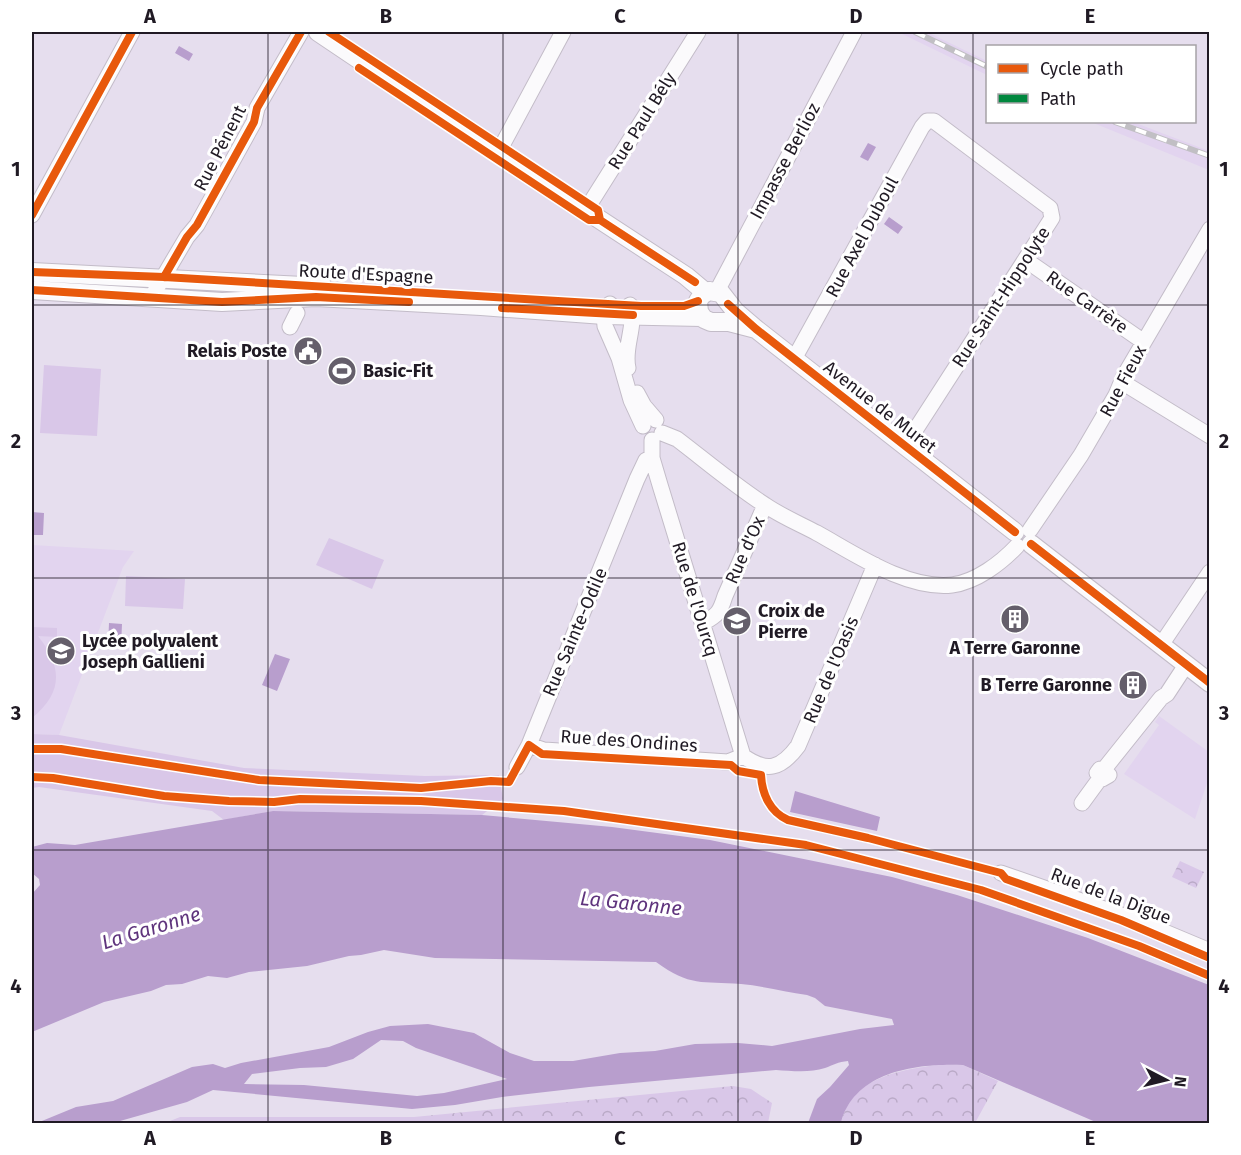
<svg xmlns="http://www.w3.org/2000/svg" width="1241" height="1155" font-family="'Fira Sans',sans-serif">
  <style>
    .built { fill: #e2d4ef }
    .grass { fill: #d9c7e8 }
    .park { fill: url(#park-crowns) }
    .water { fill: #b89ecd; fill-rule: evenodd }
    .lines { fill: none; stroke-linecap: round; stroke-linejoin: round }
    .minor-casing { stroke: #c3bcc8; stroke-width: 17 }
    .major-casing { stroke: #c3bcc8; stroke-width: 20 }
    .minor { stroke: #fbfafc; stroke-width: 15 }
    .major { stroke: #fbfafc; stroke-width: 18 }
    .rail-casing { stroke: #c1bfc4; stroke-width: 6 }
    .rail { stroke: #fff; stroke-width: 4; stroke-dasharray: 11; stroke-linecap: butt }
    .quiet { stroke: #00873e; stroke-width: 6; stroke-dasharray: 12 6; stroke-linecap: butt }
    .cycleway-casing { stroke: #fff; stroke-width: 11 }
    .cycleway { stroke: #e8590c; stroke-width: 8 }
    .grid { fill: none; stroke: #201a24; stroke-width: 1.5; stroke-opacity: 0.55 }
    .labels { text-anchor: middle; stroke-width: 6; stroke-linejoin: round; paint-order: stroke }
    .street-label { font-size: 18px; fill: #201a24; stroke: #fff }
    .poi-label { font-size: 18px; font-weight: bold; fill: #201a24; stroke: #fff; text-anchor: start }
    .water-label { font-size: 20px; font-style: italic; fill: #5f347d; stroke: #fff }
    .neatline { fill: none; stroke: #201a24; stroke-width: 2 }
    .grid-label { font-size: 20px; text-anchor: middle; font-weight: bold; fill: #201a24 }
  </style>
  <defs>
    <pattern id="park-crowns" width="20" height="18" patternUnits="userSpaceOnUse" patternTransform="scale(1.5)"><rect width="20" height="18" fill="#d9c7e8"/><path d="M2 6a3 3 0 1 1 6 0M12 15a3 3 0 1 1 6 0" fill="none" stroke="#baaac7"/></pattern>
  </defs>
  <rect width="100%" height="100%" fill="#e6deee"/>
  <!-- built -->
  <path class="built" d="M898 32H927L987 61V75Z
    M1091 122H1133L1209 151V170Z
    M32 545 134 551 123 567 59 735 32 734Z
    M1159 716 1209 752V777L1195 819 1124 774 1159 725 1155 722Z"/>
  <!-- grass -->
  <path class="grass" d="M44 365 101 369 97 436 40 433Z
    M329 538 384 560 372 589 316 565Z
    M126 576 185 579 183 609 125 606Z
    M32 627 57 628V637L38 636C62 666 64 692 32 718Z
    M32 734 59 735 244 768 425 776 499 775 503 799 482 815 273 811 224 820 212 811 39 787 32 788Z"/>
  <!-- park -->
  <path class="park" d="M1180 861 1204 872 1196 888 1172 877Z
    M943 1064 963 1065 998 1081 975 1123 841 1124C852 1075 902 1070 943 1064Z
    M733 1086 751 1089 772 1103 768 1123H165L180 1117H414Z"/>
  <!-- water -->
  <path class="water" d="M179 46 193 54 189 61 175 53Z
    M868 143 876 147 868 161 860 157Z
    M889 217 903 227 898 234 884 224Z
    M32 512 44 513 43 535H32Z
    M109 623 122 624 121 646H108Z
    M275 654 290 659 277 691 262 685Z
    M795 791 880 817 877 831 790 812Z
    M273 811 482 815 612 827 710 840 892 877 957 895 1088 938 1209 985V1123H1098L963 1065C918 1063 854 1071 841 1123H808L817 1099 830 1087 849 1065 848 1061C838 1062 833 1065 825 1068 810 1073 792 1071 776 1070L589 1087 502 1097 455 1105 412 1109 213 1090 187 1102 113 1123H37L76 1107 113 1101 192 1067 213 1064 225 1068 241 1063 329 1047 368 1032 390 1026 428 1024 474 1033 510 1053 534 1061H573L620 1053 655 1051 695 1044 738 1043 772 1046 860 1029 894 1025 892 1019 825 1006 815 998 807 995C785 992 763 986 741 984 702 981 690 987 656 962L435 958 384 950 361 955 349 956 307 966 249 972 227 978 208 976 182 984 166 985 151 991 104 1002 32 1032V894L40 885 39 879 32 873V847L47 843 75 845ZM381 1040 403 1041 416 1048 507 1079 444 1093 417 1096 304 1085 244 1084 252 1074 300 1068 326 1067 353 1059Z"/>
  <g class="lines">
    <!-- minor casing -->
    <g class="minor-casing">
      <path id="minor" d="M498 153 563 32
        M586 210 698 32
        M32 215 132 32
        M1030 263 1144 342
        M717 291 854 32
        M151 298 187 237 197 225 254 122 257 108 301 32
        M610 304 604 315 605 326 619 358 631 400 643 426
        M290 327 297 313
        M794 359 922 127 927 121H934L1050 208 1052 218 905 446
        M628 368C623 347 637 326 630 305
        M1122 382 1210 436
        M637 393 644 406 656 420
        M662 433 677 439C706 461 734 485 765 505 781 516 800 524 817 533 855 554 907 590 952 585 976 582 1001 563 1017 546
        M652 440V458L660 485 743 756
        M1030 530 1081 455 1116 395 1124 376 1210 229
        M703 623C718 615 720 612 725 596L765 505
        M1161 645 1210 572
        M529 745 544 750 728 762 743 756
        M743 756C767 773 781 769 798 746L875 565
        M517 767 529 745 637 479 646 460 652 458
        M1101 777 1097 773 1100 769 1105 768 1161 698 1167 694 1186 665
        M1082 803 1101 777 1102 779 1109 775
        M1001 873 1136 920 1210 951"/>
    </g>
    <!-- major casing -->
    <g class="major-casing">
      <path id="major" d="M318 32 498 153 686 276 705 292
        M32 272 323 287
        M32 290 222 302 316 297 481 306 604 315 702 317
        M756 329 729 322H711L704 319 699 312 698 301 702 295 709 291 721 293 735 311 756 329 1015 532
        M1031 544 1210 683"/>
    </g>
    <!-- minor -->
    <use href="#minor" class="minor"/>
    <!-- major -->
    <use href="#major" class="major"/>
    <!-- rail casing -->
    <g class="rail-casing">
      <path id="rail" d="M915 32 988 67
        M1115 122 1210 156"/>
    </g>
    <!-- rail -->
    <use href="#rail" class="rail"/>
    <!-- quiet -->
    <path class="quiet" d="M1025 259 1030 263"/>
    <!-- cycleway casing -->
    <g class="cycleway-casing">
      <path id="cycleway" d="M329 32 598 210 600 220
        M359 68 589 220H600
        M32 215 132 32
        M600 220 695 282
        M32 272 164 277 641 306H684L698 301
        M164 277 187 237 197 225 254 122 257 108 301 32
        M32 290 222 302 316 297 409 302
        M728 304 756 329 1015 532
        M502 308 633 315
        M1031 544 1210 683
        M32 749H61L259 780 421 788 491 781 509 782 529 745 542 754 731 765 738 771 761 775C762 794 770 812 788 820L868 838 1001 873 1006 879 1121 920 1210 958
        M32 777 53 778 164 796 229 801 274 802 300 799 421 801 564 811 806 845 981 890 1139 946 1210 976"/>
    </g>
    <!-- cycleway -->
    <use href="#cycleway" class="cycleway"/>
  </g>
  <!-- grid -->
  <path class="grid" d="M268 32V1124M503 32V1124M738 32V1124M973 32V1124M32 305H1210M32 578H1210M32 850H1210"/>
  <!-- icons -->
  <defs>
    <g id="civic-disc" transform="scale(1.5)"><circle r="9.5" fill="#655f6b" stroke="#fff"/><path d="M-.6-6.5H3V-4.5H.6V-3L4-1V1h2V6H-6V1h2V-1L-.6-3ZM-1.2 2.5V6h2.4V2.5Z" fill="#fff"/></g>
    <g id="stadium-disc" transform="scale(1.5)"><circle r="9.5" fill="#655f6b" stroke="#fff"/><path d="M0-5a6.5 5 0 1 0 0 10a6.5 5 0 1 0 0-10ZM-3.5-1.8h7v3.6h-7Z" fill="#fff"/></g>
    <g id="building-disc" transform="scale(1.5)"><circle r="9.5" fill="#655f6b" stroke="#fff"/><path d="M-4-6H4V6H1V3H-1V6H-4ZM-2.5-4.3h1.7v1.8h-1.7ZM.8-4.3h1.7v1.8H.8ZM-2.5-1h1.7V.8h-1.7ZM.8-1h1.7V.8H.8Z" fill="#fff"/></g>
    <g id="school-disc" transform="scale(1.5)"><circle r="9.5" fill="#655f6b" stroke="#fff"/><path d="M0-5L7-2L0 1L-7-2ZM-4 1L0 2.5L4 1V4Q0 6-4 4Z" fill="#fff"/></g>
  </defs>
  <g fill-rule="evenodd">
    <use href="#civic-disc" x="308" y="351"/>
    <use href="#stadium-disc" x="342" y="371"/>
    <use href="#building-disc" x="1015" y="619"/>
    <use href="#school-disc" x="737" y="621"/>
    <use href="#school-disc" x="61" y="651"/>
    <use href="#building-disc" x="1133" y="685"/>
  </g>
  <g class="labels">
    <!-- street labels -->
    <g class="street-label">
      <text transform="translate(642 121) rotate(-58)" y="6">Rue Paul Bély</text>
      <text transform="translate(220 148) rotate(-63)" y="6">Rue Pénent</text>
      <text transform="translate(785 161) rotate(-62)" y="6">Impasse Berlioz</text>
      <text transform="translate(862 237) rotate(-62)" y="6">Rue Axel Duboul</text>
      <text transform="translate(366 274) rotate(3)" y="6">Route d'Espagne</text>
      <text transform="translate(1001 297) rotate(-57)" y="6">Rue Saint-Hippolyte</text>
      <text transform="translate(1087 302) rotate(35)" y="6">Rue Carrère</text>
      <text transform="translate(1123 381) rotate(-62)" y="6">Rue Fieux</text>
      <text transform="translate(880 407) rotate(38)" y="6">Avenue de Muret</text>
      <text transform="translate(745 550) rotate(-66)" y="6">Rue d'Ox</text>
      <text transform="translate(695 599) rotate(73)" y="6">Rue de l'Ourcq</text>
      <text transform="translate(575 632) rotate(-67)" y="6">Rue Sainte-Odile</text>
      <text transform="translate(831 670) rotate(-67)" y="6">Rue de l'Oasis</text>
      <text transform="translate(629 741) rotate(4)" y="6">Rue des Ondines</text>
      <text transform="translate(1111 896) rotate(21)" y="6">Rue de la Digue</text>
    </g>
    <!-- poi labels -->
    <g class="poi-label">
      <text x="287" y="357" text-anchor="end">Relais Poste</text>
      <text x="363" y="377">Basic-Fit</text>
      <text x="758" y="617">Croix de<tspan x="758" dy="21">Pierre</tspan></text>
      <text x="82" y="647">Lycée polyvalent<tspan x="82" dy="21">Joseph Gallieni</tspan></text>
      <text x="1015" y="654" text-anchor="middle">A Terre Garonne</text>
      <text x="1112" y="691" text-anchor="end">B Terre Garonne</text>
    </g>
    <!-- water labels -->
    <g class="water-label">
      <text transform="translate(631 903) rotate(6)" y="7">La Garonne</text>
      <text transform="translate(151 928) rotate(-17)" y="7">La Garonne</text>
    </g>
  </g>
  <!-- border -->
  <rect width="1241" height="1155" fill="none" stroke="#ffffff" stroke-width="66"/>
  <!-- legend -->
  <rect x="986" y="45" width="210" height="78" fill="#ffffff" stroke="#a6a3a7" stroke-width="1.5"/>
  <rect x="998" y="64" width="30" height="9" fill="#e8590c" stroke="#a6a3a7" stroke-width="1.5"/>
  <text x="1040" y="75" font-size="18" fill="#201a24">Cycle path</text>
  <rect x="998" y="94" width="30" height="9" fill="#00873e" stroke="#a6a3a7" stroke-width="1.5"/>
  <text x="1040" y="105" font-size="18" fill="#201a24">Path</text>
  <!-- north arrow -->
  <g transform="translate(1166 1080) rotate(97)" stroke="#ffffff" stroke-width="4.5" paint-order="stroke">
  <path d="M0-4.5L10 22L0 15L-10 22Z" fill="#201a24"/>
  <text y="-9" font-size="16" font-weight="bold" text-anchor="middle" fill="#201a24">N</text>
  </g>
  <rect x="33" y="33" width="1175" height="1089" class="neatline"/>
  <g class="grid-label">
    <text x="150" y="23">A</text>
    <text x="386" y="23">B</text>
    <text x="620" y="23">C</text>
    <text x="856" y="23">D</text>
    <text x="1090" y="23">E</text>
    <text x="16" y="176">1</text>
    <text x="1224" y="176">1</text>
    <text x="16" y="448">2</text>
    <text x="1224" y="448">2</text>
    <text x="16" y="720">3</text>
    <text x="1224" y="720">3</text>
    <text x="16" y="993">4</text>
    <text x="1224" y="993">4</text>
    <text x="150" y="1145">A</text>
    <text x="386" y="1145">B</text>
    <text x="620" y="1145">C</text>
    <text x="856" y="1145">D</text>
    <text x="1090" y="1145">E</text>
  </g>
</svg>
